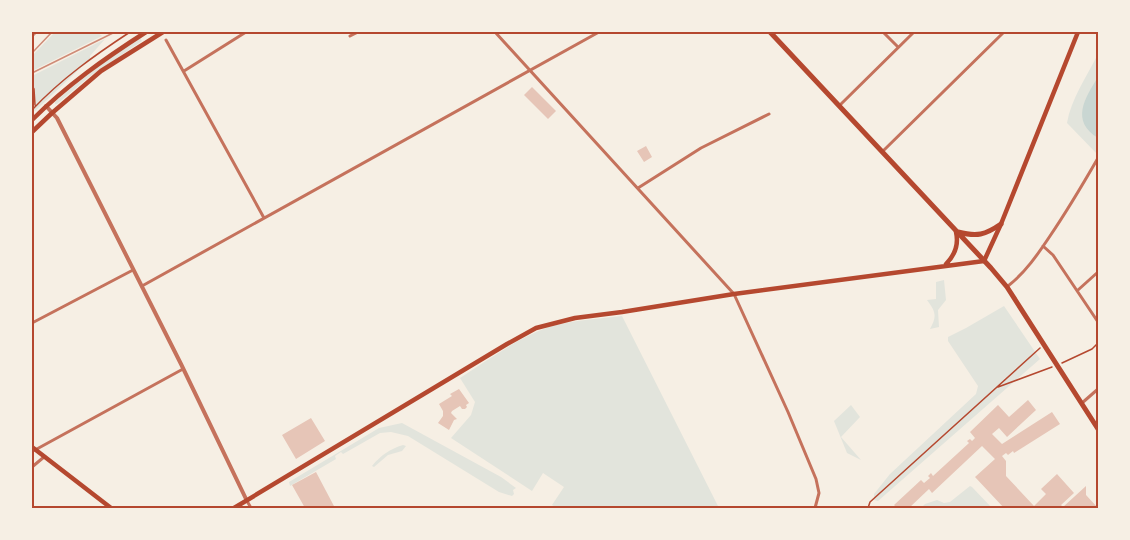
<svg xmlns="http://www.w3.org/2000/svg" width="1130" height="540" font-family="'Source Sans 3',sans-serif">
  <style>
    .green { fill: #e2e4dc }
    .water { fill: #c9d6d2 }
    .building { fill: #e6c5b7 }
    .lines { fill: none; stroke-linecap: round; stroke-linejoin: round }
    .path { stroke: #b5482f; stroke-width: 1.5 }
    .minor { stroke: #c5725c; stroke-width: 3 }
    .tertiary { stroke: #c5725c; stroke-width: 4 }
    .secondary { stroke: #b5482f; stroke-width: 4.5 }
    .trunk { stroke: #b5482f; stroke-width: 5 }
    .rail { stroke: #cf8b77; stroke-width: 1.5 }
    .neatline { fill: none; stroke: #b5482f; stroke-width: 2 }
  </style>
  <rect width="100%" height="100%" fill="#f6efe4"/>
  <!-- green -->
  <path class="green" d="M55 32H97L102 36 32 71V56Z
    M140 38 142 41 89 77 57 104H55V102C82 78 110 57 140 38Z
    M105 39 90 56V59L35 111 32 109V76Z
    M1098 54V155L1067 123C1071 99 1087 76 1098 54Z
    M944 280 946 300 938 310 939 327 930 329C937 316 936 312 927 300L936 299V282Z
    M1004 306 1040 359 878 501 874 500V494L890 474 976 394 978 386 948 341V337L966 328Z
    M622 316 719 508H558L552 505 564 487 543 473 532 491 451 438 471 415 475 402 460 378C488 360 517 338 549 327 572 320 598 319 622 316Z
    M851 405 860 417 841 437 861 460 847 453 834 421Z
    M402 423 501 477 516 488 513 490 514 494 512 496 499 492 408 436 391 432 380 433 343 454 341 452 335 456 336 459 290 486 289 482 379 428Z
    M403 445 406 446 402 451 388 455 374 467 372 466C381 455 390 449 403 445Z
    M970 486 972 487 992 508H921L925 504 937 500 944 503 950 502Z"/>
  <!-- water -->
  <path class="water" d="M1098 77V138C1070 121 1085 98 1098 77Z"/>
  <!-- building -->
  <path class="building" d="M532 87 556 111 548 119 524 95Z
    M646 146 652 157 644 162 637 151Z
    M459 389 469 403 466 405 467 407 465 409H462L460 406 452 411 451 413 457 419 454 420 449 430 438 423 443 416V411L439 404 452 396 450 394Z
    M1028 400 1036 410 1007 437 999 428 992 434 1002 444 1052 412 1060 424 1014 453 1013 451 1008 455 1006 453 1002 456 1006 461V476L1034 506 1046 494 1041 489 1057 474 1074 493 1061 505 1063 507 1086 486V495L1098 508H1004L975 477 995 459 982 446 932 493 929 489 909 508H897L894 505 921 480 924 483 930 478 928 476 931 473 933 476 969 443 967 441 970 439 972 441 975 438 970 432 998 405 1009 417Z
    M311 418 325 441 296 459 282 435Z
    M316 472 335 508H305L292 485Z"/>
  <g class="lines">
    <!-- path -->
    <path class="path" d="M32 86 34 89 35 105
      M32 110C61 79 95 55 130 32
      M1062 363 1092 349 1098 343
      M998 387 1052 367
      M868 508 870 502 1040 348"/>
    <!-- minor -->
    <path class="minor" d="M495 32 734 294 788 412 816 479 819 493 815 508
      M883 32 898 47
      M350 36 358 32
      M166 40 264 218
      M184 71 246 32
      M839 106 914 32
      M882 152 1004 32
      M638 188 701 148 769 114
      M1043 246 1053 255 1098 322
      M142 286 599 32
      M1008 286C1025 273 1038 254 1050 236 1067 211 1083 184 1098 158
      M1078 290 1098 272
      M32 323 133 270
      M1082 403 1098 389
      M35 450 183 369
      M32 467 44 457
      M247 501 251 508"/>
    <!-- tertiary -->
    <path class="tertiary" d="M46 106 57 118 181 364 247 501"/>
    <!-- secondary -->
    <path class="secondary" d="M32 120C67 85 104 59 146 32
      M32 132 52 113 101 71 163 32
      M946 264C955 255 959 245 956 232
      M32 447 111 508
      M234 508 507 344 536 328 575 318 622 312 734 294 984 261 1001 224 1078 32"/>
    <!-- trunk -->
    <path class="trunk" d="M770 32 991 268 1007 287 1098 429
      M958 232C977 237 985 235 1001 224"/>
    <!-- rail -->
    <path class="rail" d="M32 37 37 32
      M32 53 52 32
      M32 73 115 32"/>
  </g>
  <!-- border -->
  <rect width="1130" height="540" fill="none" stroke="#f6efe4" stroke-width="66"/>
  <rect x="33" y="33" width="1064" height="474" class="neatline"/>
</svg>
